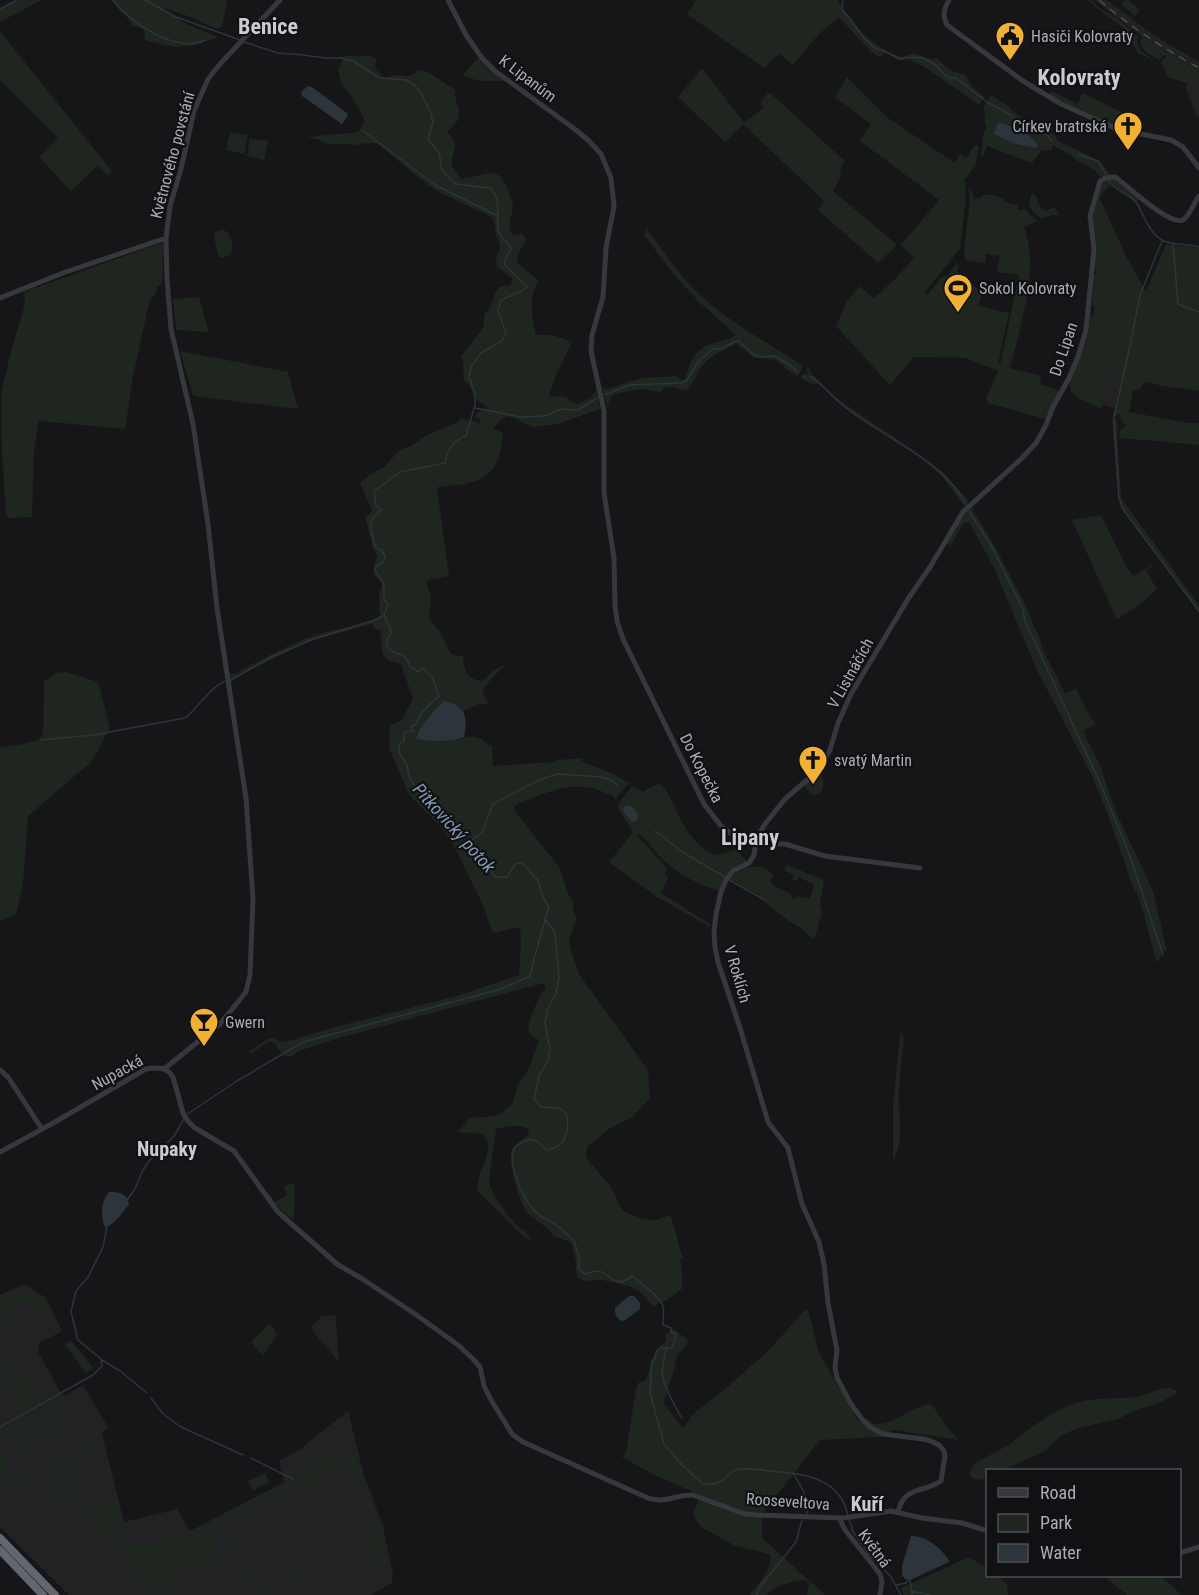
<svg xmlns="http://www.w3.org/2000/svg" width="1199" height="1595" font-family="'Roboto Condensed',sans-serif">
  <style>
    .built { fill: #222225 }
    .green { fill: #1e261f; fill-rule: evenodd }
    .water { fill: #2c353c }
    .lines { fill: none; stroke-linecap: round; stroke-linejoin: round }
    .stream { stroke: #2c353c; stroke-width: 1.5 }
    .tertiary { stroke: #37383d; stroke-width: 5 }
    .motorway { stroke: #63666e; stroke-width: 8 }
    .rail { stroke: #4a4c52; stroke-width: 1.5; stroke-dasharray: 8 6; stroke-linecap: butt }
    .labels { text-anchor: middle; stroke-width: 4.5; stroke-linejoin: round; paint-order: stroke }
    .poi-label { font-size: 16px; fill: #a8adb8; stroke: #111113; text-anchor: start }
    .street-label { font-size: 16px; fill: #a8adb8; stroke: #111113 }
    .water-label { font-size: 18px; font-style: italic; fill: #7f9bb3; stroke: #111113 }
    .quarter-label { font-size: 20px; font-weight: bold; fill: #c9ccd4; stroke: #111113 }
    .district-label { font-size: 22px; font-weight: bold; fill: #c9ccd4; stroke: #111113 }
  </style>
  <rect width="100%" height="100%" fill="#161618"/>
  <!-- built -->
  <path class="built" d="M1095 0H1107L1155 36 1199 62V71L1150 42 1117 18Z
    M1189 83 1199 86V117L1196 116 1185 85Z
    M1109 374 1124 379 1115 408 1103 405Z
    M25 1284 46 1298 62 1331 42 1342 39 1344 38 1352 60 1391 64 1396 83 1385 108 1427 102 1433 124 1522 177 1509 190 1531 284 1482 279 1461 299 1450 348 1411 364 1475 383 1526 393 1573 392 1583 370 1595H69L0 1527V1295Z
    M335 1315 336 1319 339 1362 310 1328 322 1316Z"/>
  <!-- green -->
  <path class="green" d="M15 0H42L0 22V8Z
    M113 0H227L222 27 217 29 185 15 163 8 186 24 218 37C187 50 176 49 145 40L144 30 139 27H133L127 17 120 11Z
    M696 0H838C852 25 874 49 902 57L913 53 928 58 938 59 949 70 965 75 972 86 984 97 979 105 923 66 908 59 899 60 886 53 879 57 871 52 839 17 818 35 793 65 779 54 764 68 687 14Z
    M1088 0H1091L1101 9 1119 20 1139 37 1137 40 1140 50 1157 62 1138 53 1125 29 1101 11Z
    M1124 0H1128L1140 10 1135 16 1121 4Z
    M0 31 112 171 108 176 97 166 71 191 39 157 58 138 0 80Z
    M1142 36 1163 50 1199 71V86L1169 78 1161 63 1166 56 1164 55 1159 60C1151 54 1143 53 1140 43Z
    M345 55C357 58 366 52 376 59L375 68 384 78 393 75 409 76 420 70 428 72 457 91 455 92C454 100 461 109 459 117 458 123 450 128 447 133 449 134 453 138 454 140 460 152 441 160 462 179 485 177 498 161 509 192 510 197 513 202 513 207 512 215 508 221 510 230L514 235 523 234 526 240C524 245 517 253 517 259 517 266 534 275 538 280 537 285 534 289 533 294 530 308 533 321 536 335 549 333 560 337 572 342L554 380 549 395 551 397 564 396 576 404C585 401 594 398 596 388L600 409 558 424 533 427 509 416 501 419 493 429 503 433C500 480 479 484 438 487L437 488 449 576 433 579 426 582 431 597 429 618 440 632 450 652 453 655 463 656C464 669 467 680 482 681L492 672 507 663 483 688V693L488 704H479L463 711 460 707 444 702 416 736C427 740 436 742 449 741 467 739 472 730 489 745H492L493 766 555 762 557 760 583 758 581 761 611 773 629 783 618 795 616 800 610 794 608 795C605 793 600 790 596 789 570 781 537 795 514 806L515 811 559 867 568 893 573 902V910L577 918 569 940 573 957 579 974 648 1070 650 1098 632 1117 609 1129 588 1146 586 1153 588 1160 611 1187 622 1210 639 1218 646 1219 656 1220 668 1216H671L683 1259H680L682 1268V1289L667 1300 653 1306 640 1292 629 1286 602 1280 584 1281 578 1278 576 1272V1261L571 1242 555 1237 549 1230 527 1213 521 1201 514 1180 511 1162V1152L513 1147 528 1135 529 1130C520 1123 506 1126 496 1129L489 1181C491 1196 507 1215 518 1226 523 1231 529 1233 531 1240L521 1234 478 1191C474 1171 498 1152 483 1134L458 1132 470 1118 494 1116 501 1113 510 1106 513 1102 518 1084 529 1068 539 1040C536 1038 532 1037 530 1034 524 1026 540 994 546 988L544 983 342 1037 299 1051 292 1056H283L274 1042 269 1041 251 1054 248 1052 269 1038H274L280 1042 293 1040 335 1027 457 996 519 975 521 943 520 935 521 927 493 933 481 901 453 844 441 827 409 795 389 748 390 726 402 719 413 699 401 664C375 659 384 649 380 630L374 628 372 624 313 640 259 665 232 680 231 685 230 671 232 674H235L243 669C267 657 291 643 317 635 337 628 363 626 380 616L379 594 383 582C370 577 373 567 377 556 370 544 370 531 365 518L372 511 360 483 368 476 384 467 396 454 404 448 409 447 427 435 458 422 461 418 481 423 480 419 476 418 475 415 479 411 488 407 477 401 470 386 464 380 463 363 461 356 482 330 484 323V315L491 305 496 291 500 287 511 285 512 278 497 267 496 257 500 249V244L496 236 494 221 490 216 445 195 429 186 377 143H365L357 145 350 144H326L320 140 307 137 358 132 365 121 355 102 341 83 338 69Z
    M478 58 503 81H480L462 76Z
    M702 68 743 121V123L764 107 760 102 768 93H770L845 161 841 168 840 178 833 191 896 244V246L878 263 818 210 824 201 743 124 725 142 678 97Z
    M847 77 888 118 955 163 960 154 966 158 975 145 979 146 975 166 964 181 966 183 965 194 966 198 960 249 925 292 928 294 941 278 943 276H947L957 263 959 268 957 271 982 293 978 306 1009 313 998 363 1000 365 1019 275 997 272 1000 256 986 254 985 263 965 260C963 237 971 214 969 190H971L974 199 981 198 983 195H992L1004 199V202L1019 205 1018 210 1026 209 1029 214 1038 221 1024 227C1040 266 1020 328 1010 368L1041 376 1040 384 1062 392 1045 419 988 403 986 399 998 371 966 358 914 357 890 385 836 326 846 303 859 286 874 298 895 279 914 258 901 245 939 200 860 141 871 124 835 97Z
    M1052 91 1075 103V105L1076 106 1083 93 1121 112 1131 122 1127 128C1101 125 1072 107 1049 95Z
    M991 95 1010 107V109L1026 121 1054 134 1058 141 1100 161 1111 175 1100 176 1094 170 1076 160C1071 153 1060 150 1053 145L1051 150H1042L1032 163 987 146 983 157H981L984 130H986V123H984C987 116 983 112 984 105ZM1012 125 1033 138 1036 148 1015 144 994 134Z
    M230 132 248 135 244 154 226 150Z
    M250 138 268 141 264 160 247 156Z
    M1114 179 1139 199 1136 203 1110 185 1101 195 1100 199 1125 254 1146 292 1166 244 1199 248V391L1163 386 1145 382 1139 390H1133L1129 412 1188 423H1199V445L1121 438 1119 434 1121 429 1125 427 1126 425 1122 422 1120 414 1116 416H1113L1123 379 1109 375 1102 409 1077 398 1071 391 1070 383 1086 341 1091 315H1094L1095 306 1092 305 1094 274H1096L1097 269H1094L1095 254 1097 252 1092 223V216L1100 184 1105 180Z
    M1032 193 1034 194C1039 201 1038 207 1046 211L1055 207 1059 215H1052L1042 219 1033 212 1029 205Z
    M647 229C662 249 676 270 693 288 725 321 766 341 803 366L798 376 793 374 776 360 753 357 736 344C723 350 707 357 699 370 695 378 693 384 686 391L674 387H665L661 392C654 392 649 389 642 389 637 389 633 391 627 392 614 394 609 394 608 409L602 386 607 389 634 380 645 378 676 376 684 381C688 374 688 365 693 358 707 339 719 345 736 335L699 302 675 276 644 235Z
    M223 230 228 232C232 240 235 248 230 255L220 258 218 255 214 236 215 232Z
    M161 243 164 245 162 284 157 286 156 293 150 300 147 311 145 322 133 376 125 429 39 421 34 450 32 517 8 518 6 512 2 454 1 393 11 352 23 311 25 299 24 292Z
    M199 297 209 332 176 330 173 299Z
    M180 351 288 372 298 409 193 396Z
    M809 367 811 373 839 400 920 455 943 472 969 501 968 504 965 505 963 504 940 474 921 458 853 414 818 383 812 384 801 378 804 373 808 374 806 370Z
    M1112 420H1116L1118 425 1117 435 1121 498 1199 605V613L1122 509 1118 497Z
    M973 507 974 512 992 541 1025 604 1040 640 1044 652 1065 693 1076 689 1092 720 1096 724 1084 730 1085 735 1101 767 1106 784 1118 816 1153 891 1167 951H1164L1157 963 1139 898 1132 885 1109 817 1092 776 1037 670 994 568 969 522 964 523 951 545 946 544C954 532 961 515 973 507Z
    M1101 515 1128 570 1134 576 1151 565 1152 566 1146 571 1157 589 1144 601 1117 620 1072 520Z
    M66 672 95 681 99 684 110 728C102 739 100 751 91 762L28 816 23 884 16 914 0 921V747L18 745 39 740 43 733 44 680H47L56 673Z
    M819 775 822 776C828 794 811 805 805 784Z
    M658 783C670 790 674 808 681 820 688 834 700 849 715 855L736 850 749 863 733 871 721 892C705 886 688 880 674 869 661 859 651 846 641 835L636 834 667 868 665 874 668 878 661 893 711 925 710 927 657 897 609 862 633 832 618 809 619 803 632 786 643 792Z
    M787 865 824 880 820 905 822 913 815 937 813 939 802 929 789 921 766 903 759 895 729 879C736 870 756 863 766 869 767 869 773 875 774 876L770 882 776 887 791 894V896L795 899 798 895 802 899 803 897 810 899 814 885 799 877 797 881 792 879 794 875 784 870Z
    M900 1033 903 1034 904 1039C902 1057 900 1074 899 1092 898 1112 904 1142 894 1159L893 1157V1104Z
    M295 1183 294 1219 293 1220 276 1205 266 1193 267 1191 275 1202 287 1195 284 1186Z
    M24 1289 45 1302 55 1326 53 1327 45 1312 38 1315 28 1299 8 1309 20 1337 23 1335 25 1342 21 1344 22 1347 0 1359V1355L19 1345 2 1313H0V1300Z
    M808 1309 819 1353 857 1419 862 1423 868 1419 874 1424C879 1424 884 1424 889 1422 903 1417 915 1406 930 1404L933 1406 948 1429 959 1440 894 1430 883 1434 881 1437 820 1440 762 1514V1538L825 1595H807L809 1584 805 1580C789 1583 779 1583 767 1595H750C757 1584 774 1568 770 1554L735 1546 701 1527 693 1515 700 1495 656 1476 622 1457 626 1453 627 1446 636 1389 639 1382 646 1380C652 1363 650 1353 666 1341L665 1335 673 1329 687 1339 688 1344C681 1351 674 1357 675 1367L663 1403 683 1428 693 1414 724 1390 769 1350 804 1311Z
    M270 1323 277 1334 263 1356 251 1342Z
    M71 1340 93 1368 86 1373 65 1345Z
    M8 1362 15 1373 18 1372 20 1375 22 1373 33 1393 42 1388 46 1396 54 1392 46 1376 49 1374 58 1392 0 1426V1423L24 1409 0 1372V1366Z
    M1166 1388H1171L1179 1392 1155 1405 1138 1409 1118 1419 1078 1428 1060 1436 1045 1451 1002 1470H988L987 1477 979 1480 972 1478 969 1473 974 1464 1012 1443 1015 1439C1036 1425 1058 1406 1084 1401 1101 1397 1118 1399 1135 1397 1146 1396 1155 1389 1166 1388Z
    M56 1403 80 1446 69 1451V1450L78 1445 63 1421 55 1426 60 1435 52 1440 59 1454 64 1452 66 1453 59 1457 50 1442 42 1447 39 1443 34 1446 32 1444 29 1446 37 1461 42 1460 44 1465 56 1459 41 1466 35 1461 23 1446 2 1429 40 1412ZM58 1411 62 1418 20 1442 16 1434Z
    M99 1441 123 1525 106 1540 48 1474 49 1469ZM94 1451 109 1506 89 1511 74 1457ZM102 1454 116 1504 113 1505 98 1455ZM73 1462 87 1512 83 1513 82 1508 78 1506 76 1499 79 1498 75 1482 69 1483 66 1473 69 1472 66 1464Z
    M342 1449 348 1450 356 1456 380 1528 390 1578 356 1595H347L359 1588 360 1590 369 1585 368 1583 371 1582 373 1585 384 1580 383 1576 385 1574 359 1524 367 1521 371 1528H374C372 1509 356 1477 344 1463H342L334 1468 342 1471 334 1475 332 1473 287 1496 284 1493 276 1504 273 1500 210 1532 244 1595H241L218 1554H213L211 1556 214 1560 207 1564 223 1595 204 1561 170 1579 178 1595 170 1581 163 1585 168 1595H155L114 1549 125 1539 131 1543 141 1544 188 1537 202 1529 201 1526 285 1483 293 1482 303 1470Z
    M0 1450 7 1463 22 1456 6 1464 14 1481 36 1472 37 1473 33 1478 18 1485 36 1527 51 1521 54 1526 69 1519 67 1514 72 1512 79 1520 36 1530 23 1505 14 1482 0 1487Z
    M265 1473 270 1482 253 1490 248 1481Z
    M40 1476 56 1499 62 1500 68 1507 66 1510 63 1505 54 1509Z
    M240 1532 246 1543 241 1547 237 1542 231 1546 233 1548 228 1554 223 1546 224 1542Z
    M233 1551 243 1567 254 1560 255 1563 246 1568 252 1581H246L241 1577 237 1571 240 1569 232 1553Z
    M969 1557 987 1568 988 1576H998L1007 1585 1008 1595H904L901 1588Z
    M302 1564 309 1578 307 1584 309 1587 302 1591 304 1595H300L294 1582 291 1581 265 1595H253L252 1588 255 1585 260 1594 300 1573 297 1567Z
    M1104 1576H1161L1182 1595H1127Z"/>
  <!-- water -->
  <path class="water" d="M308 86 312 87 347 113 348 115 342 124 302 96 301 92Z
    M1000 123C1014 126 1032 133 1038 146L1036 148 1015 144 994 134 997 124Z
    M444 701C466 706 468 716 464 737 449 743 431 741 416 739 419 725 434 712 444 701Z
    M628 805 632 806 638 816 636 821 632 822 623 811 624 807Z
    M109 1192C117 1191 128 1194 129 1204 123 1212 115 1225 105 1227 100 1216 101 1200 109 1192Z
    M629 1296H634L640 1303V1309L624 1321C618 1321 614 1314 615 1308Z
    M911 1536C928 1536 940 1548 949 1560V1562L910 1580 905 1579 902 1575V1566Z"/>
  <g class="lines">
    <!-- stream -->
    <path class="stream" d="M113 0C130 23 177 54 205 40
      M145 0 176 17 240 40
      M843 0 842 8 843 11 848 16 864 38 876 49 882 50 900 59 913 57 923 58 937 66 943 73 949 78H956L987 102 1009 114 1021 123 1039 130 1046 134 1052 141
      M0 9 17 0
      M244 42 278 53 303 55 325 58H341L353 61 380 78 406 80 412 83 420 91 430 111 433 122 428 139 439 153 442 170 451 180 456 184 490 188C502 199 496 215 498 229 499 238 508 241 511 249L505 259V265L527 287 522 291 501 300 498 310 506 333 502 341 481 353 472 365 469 376 475 395V405L466 436C453 440 447 450 445 463L400 472 374 491 376 506 382 510C365 520 372 530 375 547L382 551 385 556 384 561 376 567 375 570 384 584V599L388 604 384 615 392 633C379 647 392 652 405 656L410 666 418 672 423 668 433 679 439 696 421 713 416 724 411 727 414 731H407L404 734V741L399 744V753L407 765 409 776 416 789 421 796 443 810 467 837 477 854 479 856H481L489 870 496 877H507L516 863H523C528 868 533 877 538 880L543 897 549 907 545 919 555 933 559 978 556 993 548 1008 545 1023 550 1049 548 1060 539 1076 534 1099 541 1107C547 1108 556 1107 561 1109 571 1114 568 1133 563 1141 560 1147 553 1149 547 1150L538 1142 531 1139C525 1141 519 1143 515 1148 506 1162 523 1197 533 1209 540 1219 552 1220 560 1228 565 1232 568 1236 574 1240L579 1257V1269L584 1274 596 1271 602 1272 613 1280 622 1282 633 1276C639 1284 661 1296 663 1306 665 1312 662 1319 663 1325L671 1328V1332L676 1333C675 1339 675 1344 671 1348H661L657 1351 655 1356 656 1358 652 1361 650 1393 664 1444 683 1466 703 1484C707 1484 713 1485 717 1483 724 1481 729 1472 736 1470 744 1467 761 1470 769 1471 802 1474 840 1476 848 1516
      M363 131 435 185 498 216
      M1078 154 1098 161C1103 168 1105 175 1110 182 1115 191 1129 193 1136 202 1144 214 1148 232 1162 240 1173 246 1187 243 1199 247
      M1162 241 1140 295 1130 346 1114 417 1119 497 1122 508 1199 611
      M1173 244 1178 304 1199 312
      M803 376 806 378
      M810 376C823 385 833 398 845 407 881 436 946 462 966 505
      M604 395 629 385 681 383 687 380 698 362 713 349 724 348 734 342 739 341 753 354 759 357 774 356 790 365 798 372
      M475 408 521 417 545 416 562 409 577 410 600 397
      M969 511 993 549 1023 609 1025 621 1101 785 1130 856 1163 955
      M231 680 272 657 308 641 375 620 383 616
      M40 740 93 735 185 718C198 708 212 685 226 681
      M655 831 684 853 725 877
      M470 842 482 832 493 804 527 786 547 777 558 774 602 777 613 781 617 785
      M729 880 765 900
      M186 1115 237 1081 303 1042 501 989 530 976 534 959 545 920
      M127 1200 135 1189 142 1172 148 1162 174 1136 184 1119
      M667 1347C661 1369 659 1375 670 1396 674 1404 677 1411 682 1418
      M102 1360 120 1371 147 1393
      M151 1398 163 1414 181 1427 243 1455
      M0 1427 93 1375 102 1366 101 1359 78 1340 71 1312 76 1291 88 1277 103 1247 107 1227
      M251 1458 293 1479
      M793 1473C801 1486 809 1498 807 1513
      M849 1521 852 1527V1530L871 1557 891 1577 901 1595
      M910 1580 912 1595
      M896 1585 906 1583 908 1580
      M911 1591 931 1595
      M757 1595 759 1588 796 1542 802 1520"/>
    <!-- tertiary -->
    <path class="tertiary" d="M448 0 466 35 482 58 495 71 576 130 589 141 601 154 611 178 614 206 606 248 603 297 592 335 591 351 604 411V493L614 558 615 605 617 621 623 639 704 804 721 826 737 838 746 842 762 844H785L825 856 920 868
      M949 0C944 9 942 15 947 25L1023 81 1061 104 1117 129 1171 140 1183 147 1199 168
      M0 298 63 273 166 238
      M164 1069 220 1024 246 992 250 975 253 899 246 798 217 608 208 524 193 424 171 329 167 279 166 238 170 206 181 169 194 111 208 79 220 64 280 0
      M0 1070 8 1077 42 1129
      M0 1152 55 1122 146 1069C157 1067 167 1067 173 1077L183 1113 187 1120 195 1128 234 1151 278 1212 337 1264 364 1280 415 1314 458 1345 474 1360 480 1367 484 1386 491 1400 512 1434 523 1442 648 1498C666 1504 676 1494 693 1495L745 1514 758 1515 844 1518 891 1511 922 1518 962 1523 988 1531
      M898 1512C904 1486 923 1493 941 1481L945 1456 944 1451 939 1445 931 1441 923 1439 883 1434 870 1427 861 1418 851 1404 837 1378 835 1367 837 1350 828 1303 824 1264 819 1242 802 1204 788 1148 768 1122 740 1028 718 962 715 948 714 932 716 914 721 892 726 880 733 871 749 863 754 855 756 839 765 824 785 799 813 775 822 764 830 750 838 723 851 694 908 599 930 567 963 512 1022 458 1036 443 1046 425 1053 407 1069 378 1078 357 1086 330 1094 249 1090 216 1100 181 1105 178 1115 177C1127 185 1169 226 1183 220 1190 216 1194 202 1199 196
      M839 1518 845 1530 880 1574 882 1582 880 1595
      M1180 1553 1199 1547"/>
    <!-- motorway -->
    <path class="motorway" d="M0 1538 55 1595
      M0 1550 43 1595"/>
    <!-- rail -->
    <path class="rail" d="M1099 0C1130 26 1164 49 1199 68"/>
  </g>
  <!-- icons -->
  <defs>
    <g id="civic-pin" transform="scale(1.5)"><path d="M0 17L-7.5 6A9.5 9.5 0 1 1 7.5 6Z" fill="#f2b134" stroke="#111113"/><path d="M-.6-6.5H3V-4.5H.6V-3L4-1V1h2V6H-6V1h2V-1L-.6-3ZM-1.2 2.5V6h2.4V2.5Z" fill="#111"/></g>
    <g id="church-pin" transform="scale(1.5)"><path d="M0 17L-7.5 6A9.5 9.5 0 1 1 7.5 6Z" fill="#f2b134" stroke="#111113"/><path d="M-1.2-6h2.4v3.5h3.3v2.4h-3.3V6h-2.4V-.1h-3.3v-2.4h3.3Z" fill="#111"/></g>
    <g id="stadium-pin" transform="scale(1.5)"><path d="M0 17L-7.5 6A9.5 9.5 0 1 1 7.5 6Z" fill="#f2b134" stroke="#111113"/><path d="M0-5a6.5 5 0 1 0 0 10a6.5 5 0 1 0 0-10ZM-3.5-1.8h7v3.6h-7Z" fill="#111"/></g>
    <g id="bar-pin" transform="scale(1.5)"><path d="M0 17L-7.5 6A9.5 9.5 0 1 1 7.5 6Z" fill="#f2b134" stroke="#111113"/><path d="M-6-5H6L.8 .8V4.5H3.5V6h-7V4.5H-.8V.8Z" fill="#111"/></g>
  </defs>
  <g fill-rule="evenodd">
    <use href="#civic-pin" x="1010" y="36"/>
    <use href="#church-pin" x="1128" y="126"/>
    <use href="#stadium-pin" x="958" y="288"/>
    <use href="#church-pin" x="813" y="760"/>
    <use href="#bar-pin" x="204" y="1022"/>
  </g>
  <g class="labels">
    <!-- poi labels -->
    <g class="poi-label">
      <text x="1031" y="42">Hasiči Kolovraty</text>
      <text x="1107" y="132" text-anchor="end">Církev bratrská</text>
      <text x="979" y="294">Sokol Kolovraty</text>
      <text x="834" y="766">svatý Martin</text>
      <text x="225" y="1028">Gwern</text>
    </g>
    <!-- street labels -->
    <g class="street-label">
      <text transform="translate(528 78) rotate(37)" y="6">K Lipanům</text>
      <text transform="translate(172 155) rotate(-75)" y="6">Květnového povstání</text>
      <text transform="translate(1063 349) rotate(-71)" y="6">Do Lipan</text>
      <text transform="translate(850 673) rotate(-61)" y="6">V Listnáčích</text>
      <text transform="translate(702 768) rotate(63)" y="6">Do Kopečka</text>
      <text transform="translate(738 974) rotate(74)" y="6">V Roklích</text>
      <text transform="translate(117 1072) rotate(-29)" y="6">Nupacká</text>
      <text transform="translate(788 1501) rotate(4)" y="6">Rooseveltova</text>
      <text transform="translate(875 1548) rotate(54)" y="6">Květná</text>
    </g>
    <!-- water labels -->
    <g class="water-label">
      <text transform="translate(454 828) rotate(48)" y="6">Pitkovický potok</text>
    </g>
    <!-- quarter labels -->
    <g class="quarter-label">
      <text x="167" y="1156">Nupaky</text>
      <text x="867" y="1511">Kuří</text>
    </g>
    <!-- district labels -->
    <g class="district-label">
      <text x="268" y="34">Benice</text>
      <text x="1079" y="85">Kolovraty</text>
      <text x="750" y="845">Lipany</text>
    </g>
  </g>
  <!-- legend -->
  <rect x="986" y="1469" width="195" height="108" fill="#111113" stroke="#4d4f55" stroke-width="1.5"/>
  <rect x="998" y="1488" width="30" height="9" fill="#37383d" stroke="#4d4f55" stroke-width="1.5"/>
  <text x="1040" y="1499" font-size="18" fill="#a8adb8">Road</text>
  <rect x="998" y="1514" width="30" height="18" fill="#1e261f" stroke="#4d4f55" stroke-width="1.5"/>
  <text x="1040" y="1529" font-size="18" fill="#a8adb8">Park</text>
  <rect x="998" y="1544" width="30" height="18" fill="#2c353c" stroke="#4d4f55" stroke-width="1.5"/>
  <text x="1040" y="1559" font-size="18" fill="#a8adb8">Water</text>
</svg>
